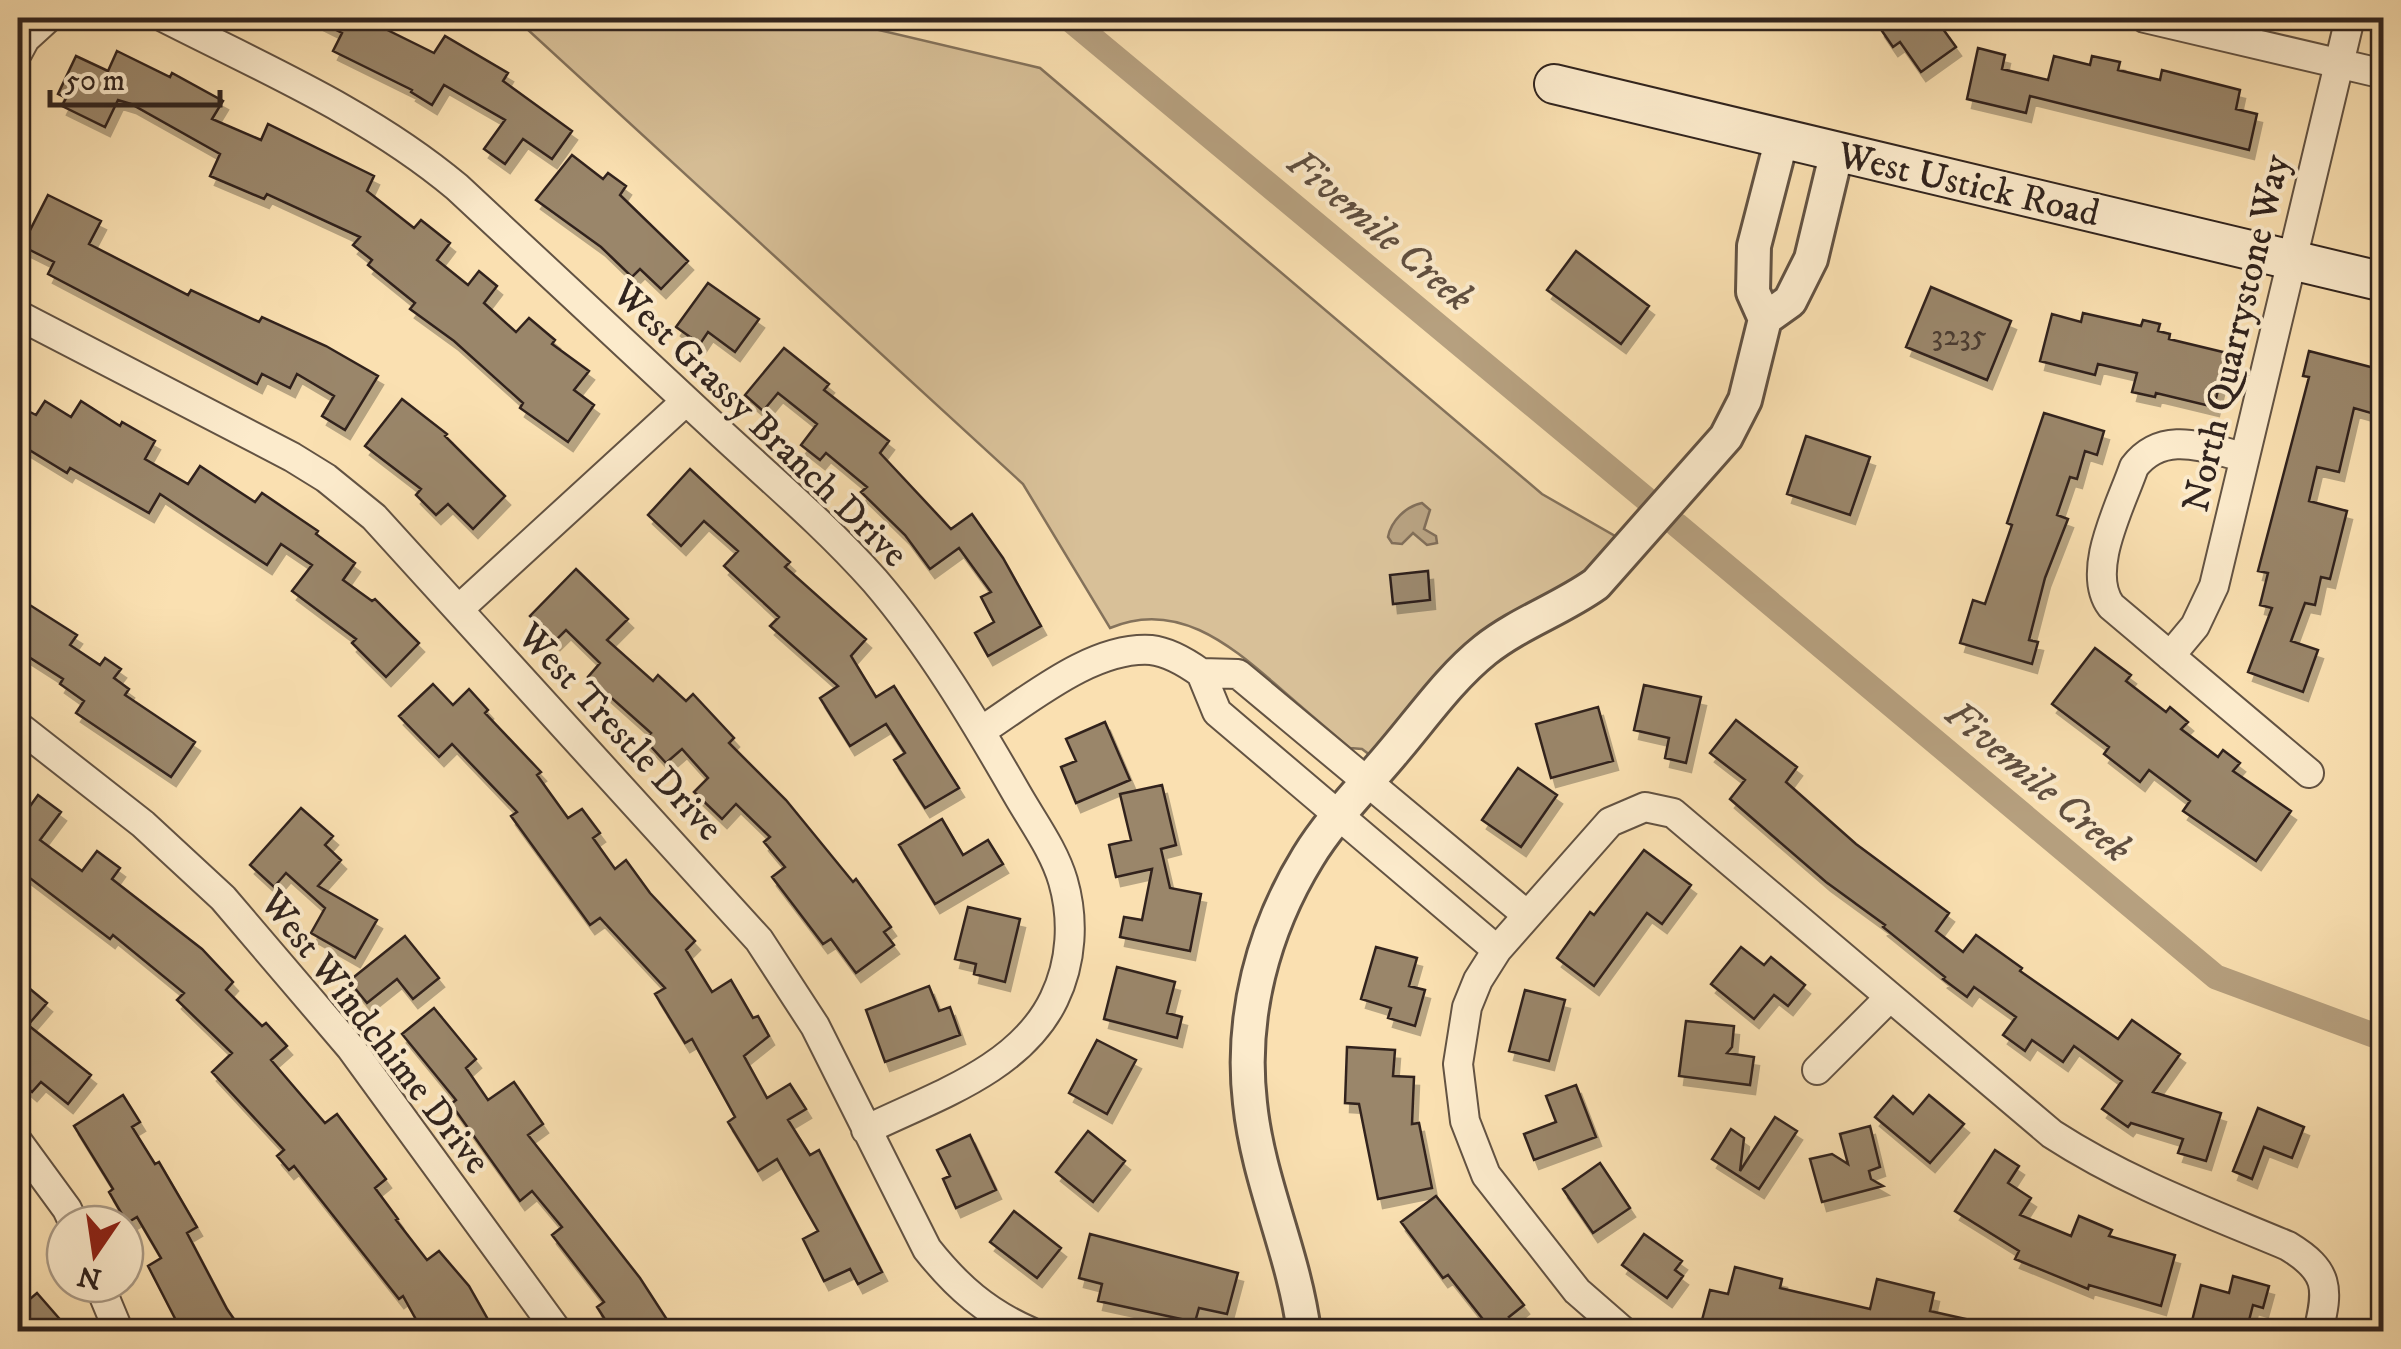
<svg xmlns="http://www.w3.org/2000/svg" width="2401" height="1349" font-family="'IM FELL DW Pica',serif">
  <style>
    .green { fill: #d8c098; stroke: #84725b; stroke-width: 2.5 }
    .water { fill: #b6a07f; stroke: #816e58; stroke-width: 2.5 }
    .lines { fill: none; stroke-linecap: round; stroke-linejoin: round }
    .canal { stroke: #b6a07f; stroke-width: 25 }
    .building { fill: #9a866a; stroke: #31241e; stroke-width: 2.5; filter: url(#shadow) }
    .minor-casing { stroke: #635343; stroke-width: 32 }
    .tertiary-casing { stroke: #635343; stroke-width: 38 }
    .secondary-casing { stroke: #31241e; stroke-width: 42 }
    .minor { stroke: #fcebcc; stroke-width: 28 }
    .tertiary { stroke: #fcebcc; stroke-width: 32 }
    .secondary { stroke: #fcebcc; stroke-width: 38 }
    .labels { text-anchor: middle; stroke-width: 8; stroke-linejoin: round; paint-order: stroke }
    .number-label { font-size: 32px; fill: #4b3c31 }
    .street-label { font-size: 38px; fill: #31241e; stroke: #fcebcc }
    .water-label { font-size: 40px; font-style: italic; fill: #604f40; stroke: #fcebcc }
  </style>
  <defs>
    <filter id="shadow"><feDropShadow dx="5" dy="9" stdDeviation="0" flood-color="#0004"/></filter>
  </defs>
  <rect width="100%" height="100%" fill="#fae0b1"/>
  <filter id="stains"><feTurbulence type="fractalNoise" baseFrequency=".002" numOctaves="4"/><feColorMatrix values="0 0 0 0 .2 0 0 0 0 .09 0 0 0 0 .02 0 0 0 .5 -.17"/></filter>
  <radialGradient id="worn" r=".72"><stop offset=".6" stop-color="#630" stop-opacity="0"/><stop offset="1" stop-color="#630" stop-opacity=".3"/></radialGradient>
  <!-- green -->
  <path class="green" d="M515 18H828L1040 68 1542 494 1615 536 1606 552 1586 571 1513 615 1370 755 1362 749 1350 748C1325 727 1299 705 1274 683 1228 643 1175 600 1110 628L1023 484Z"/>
  <!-- water -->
  <path class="water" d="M1422 503 1430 510 1424 529 1436 536 1437 543 1427 545 1413 533 1402 544 1392 543 1388 537C1391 521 1406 506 1422 503Z"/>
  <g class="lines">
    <!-- canal -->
    <path class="canal" d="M1068 18 1645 498
      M1677 525 2216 977 2384 1039"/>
  </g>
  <!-- building -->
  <path class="building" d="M312 18H363L434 53 445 36 508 73 503 81 572 131 552 159 523 139 505 164 484 149 505 120 444 85 432 105 411 92 412 90 333 51 342 33Z
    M1894 18H1935L1956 47 1921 72 1900 42 1893 47 1880 28Z
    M1978 48 2005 55 2002 69 2048 80 2054 56 2090 65 2092 56 2120 62 2118 70 2160 80 2162 70 2240 90 2236 109 2257 114 2249 150 2030 96 2026 113 1967 99Z
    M117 51 170 77 172 73 223 101 212 119 261 140 268 124 374 176 367 191 414 228 421 220 450 243 437 260 468 285 479 271 497 286 484 303 516 332 529 318 555 340 552 344 589 371 574 390 594 405 568 442 520 408 523 403 454 341 410 309 415 303 368 265 372 260 353 245 360 237 267 194 264 199 210 176 220 154 131 104 118 100 105 127 62 106 66 98 58 94 76 56 108 71Z
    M572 155 603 179 608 173 626 186 620 195 688 261 661 289 640 269 632 277 601 247 536 200Z
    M48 195 101 221 89 244 188 295 191 290 259 322 262 317 326 346 378 376 345 430 322 416 334 396 297 374 290 388 262 374 257 384 48 274 54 262 22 246Z
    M1576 251 1649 306 1621 344 1547 290Z
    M708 283 759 319 735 352 708 332 700 344 676 327Z
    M1931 287 2011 321 1987 380 1906 347Z
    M2083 313 2141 326 2143 320 2160 324 2158 331 2170 334 2169 339 2227 353 2214 407 2156 393 2155 397 2132 392 2137 373 2098 364 2095 375 2040 361 2052 314 2081 322Z
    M784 348 829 384 824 390 889 441 880 453 951 529 972 514 1003 558 1041 626 988 656 975 633 994 622 981 597 991 592 959 548 930 569 905 535 861 492 867 487 826 453 820 460 801 445 817 424 778 393 763 411 745 395Z
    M2309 351 2382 370 2371 413 2354 408 2339 472 2317 467 2309 501 2347 511 2330 579 2321 577 2315 605 2305 603 2291 641 2318 650 2303 692 2248 672 2272 608 2260 605 2268 573 2258 571 2309 377 2303 376Z
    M402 399 447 434 445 436 505 496 473 529 448 504 436 515 416 495 421 489 365 446Z
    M45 401 71 417 81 401 120 426 122 422 155 441 145 459 188 484 200 466 255 502 262 493 318 531 316 534 355 563 343 580 372 601 375 599 419 643 386 677 352 643 356 639 292 591 312 565 281 544 267 565 160 494 149 513 70 468 67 473 18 443V406L36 415Z
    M2044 413 2104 431 2097 455 2085 451 2077 479 2070 477 2057 515 2068 519 2045 578 2029 640 2038 642 2032 664 1960 643 1973 600 1985 604 2012 525 2007 523Z
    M1806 436 1870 457 1850 515 1787 494Z
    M690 469 790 562 785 567 866 639 851 656 876 697 894 686 959 788 925 808 894 760 905 753 886 724 850 746 820 698 838 686 770 626 779 617 724 566 738 551 704 521 681 546 648 515Z
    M576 569 628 619 607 640 653 681 658 675 686 701 693 694 734 738 729 743 786 800 853 882 856 879 891 927 884 932 894 945 856 973 831 939 823 944 772 877 785 867 764 842 770 837 736 804 722 819 694 792 708 778 682 749 666 763 644 739 651 733 588 677 600 663 566 630 555 641 530 616Z
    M1428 571 1430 600 1393 604 1390 575Z
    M25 602 77 635 70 645 100 665 105 658 121 669 114 678 129 689 125 695 195 742 171 777 76 713 84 701 60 684 63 679 18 650V613Z
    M2095 648 2131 675 2126 681 2166 712 2170 707 2188 722 2181 729 2218 757 2223 750 2240 763 2233 771 2291 811 2256 861 2183 811 2190 801 2149 770 2140 782 2104 754 2109 747 2052 704Z
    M433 684 453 705 469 689 488 710 485 713 541 772 537 775 568 818 582 809 600 833 593 838 615 869 626 860 650 893 695 941 686 950 712 992 731 980 753 1018 758 1016 769 1036 744 1056 767 1098 790 1084 806 1109 788 1120 810 1155 819 1150 882 1272 858 1284 850 1269 824 1281 803 1239 818 1231 777 1159 758 1171 728 1122 735 1117 692 1039 685 1043 655 994 665 988 600 918 590 925 511 816 517 812 452 744 439 757 399 716Z
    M1644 685 1701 697 1686 763 1665 758 1669 738 1634 730Z
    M1598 707 1613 761 1551 778 1536 724Z
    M1736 720 1797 767 1786 782 1856 844 1949 913 1936 931 1963 952 1976 935 2022 968 2020 971 2118 1039 2132 1020 2180 1054 2153 1092 2221 1113 2206 1161 2178 1153 2183 1139 2131 1123 2128 1127 2102 1109 2122 1081 2074 1046 2063 1062 2032 1040 2025 1051 2003 1035 2016 1017 1974 987 1967 997 1943 979 1945 977 1883 927 1885 925 1826 882 1730 799 1745 780 1710 753Z
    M1105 722 1130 780 1076 803 1061 767 1076 761 1066 739Z
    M1518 768 1557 795 1521 847 1482 820Z
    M1162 785 1176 845 1161 849 1170 888 1201 894 1190 951 1120 937 1124 917 1142 920 1152 869 1116 877 1109 845 1131 840 1120 794Z
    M38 795 61 812 40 840 82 871 97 851 120 868 112 879 202 949 233 982 226 990 262 1026 266 1023 287 1046 271 1060 325 1123 337 1114 386 1179 375 1188 398 1219 396 1220 427 1260 439 1251 469 1286 495 1332H423L403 1296 399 1299 294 1166 289 1170 277 1156 284 1150 212 1072 232 1053 177 1000 184 993 113 935 110 939 18 869V823Z
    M301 808 333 836 325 845 341 860 318 886 377 920 355 958 311 933 325 908 286 873 274 887 250 865Z
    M942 819 963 855 988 840 1003 864 935 904 899 845Z
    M1644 850 1691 885 1662 924 1647 913 1594 986 1557 958 1590 912 1594 915Z
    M968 907 1020 919 1005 982 974 974 976 964 955 959Z
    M405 936 439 978 413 999 397 979 367 1003 349 981Z
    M1376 947 1417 958 1409 986 1425 990 1415 1026 1388 1018 1391 1008 1361 999Z
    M1741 947 1764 965 1771 957 1805 985 1788 1006 1774 995 1754 1019 1711 984Z
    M1117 967 1175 982 1167 1013 1182 1017 1177 1038 1104 1019Z
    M18 979 47 1003 28 1025 91 1075 68 1104 41 1082 32 1092 18 1080Z
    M929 986 939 1011 950 1007 960 1035 885 1062 866 1010Z
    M1525 990 1565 1000 1549 1061 1509 1051Z
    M434 1008 476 1059 466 1068 488 1100 514 1082 543 1124 528 1135 640 1278 675 1332H613L597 1307 604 1302 552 1235 562 1227 532 1191 520 1201 451 1104 456 1100 402 1034Z
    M1686 1021 1734 1026 1732 1047 1727 1053 1754 1057 1750 1085 1679 1076Z
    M1097 1040 1136 1060 1107 1114 1069 1093Z
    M1347 1047 1395 1050 1393 1076 1414 1077 1412 1124 1419 1123 1432 1188 1378 1199 1359 1104 1345 1103Z
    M1576 1085 1596 1137 1534 1160 1524 1134 1556 1122 1546 1096Z
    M123 1095 140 1122 132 1127 155 1164 159 1162 197 1227 187 1233 227 1309 243 1332H182L148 1266 161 1258 137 1217 127 1223 109 1192 113 1189 74 1126Z
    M1929 1095 1964 1124 1930 1163 1875 1117 1893 1096 1913 1114Z
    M2258 1108 2304 1127 2292 1158 2264 1147 2252 1179 2233 1171Z
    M1775 1117 1797 1131 1759 1189 1712 1159 1731 1129 1744 1138 1740 1171Z
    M1870 1126 1880 1167 1869 1171 1871 1179 1883 1186 1822 1202 1810 1159 1832 1154 1848 1164 1840 1134Z
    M1088 1131 1125 1161 1093 1202 1056 1172Z
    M970 1135 996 1190 956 1208 943 1179 950 1176 937 1150Z
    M1995 1150 2019 1166 2008 1183 2031 1198 2020 1215 2071 1236 2079 1216 2112 1230 2109 1236 2175 1255 2161 1306 2089 1285 2088 1289 2015 1259 2019 1251 1955 1211Z
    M1600 1163 1630 1208 1593 1233 1563 1189Z
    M1436 1196 1524 1305 1509 1317 1523 1332H1493L1448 1275 1443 1278 1401 1222Z
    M1014 1211 1061 1248 1037 1278 990 1242Z
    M1090 1234 1238 1273 1227 1314 1199 1308 1195 1322 1098 1301 1102 1284 1079 1278Z
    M1644 1234 1682 1261 1675 1270 1683 1276 1667 1298 1622 1265Z
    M1735 1267 1782 1279 1780 1288 1870 1309 1877 1279 1934 1293 1930 1311 1988 1324 1987 1332H1887L1845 1322 1843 1332H1796L1770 1326 1769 1332H1749L1702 1320 1710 1290 1728 1294Z
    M2233 1276 2269 1286 2263 1308 2253 1305 2246 1332H2216L2191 1325 2201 1285 2229 1293Z
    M37 1293 71 1332H18V1309Z"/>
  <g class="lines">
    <!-- minor casing -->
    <g class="minor-casing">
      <path id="minor" d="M165 18C265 69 370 114 457 187 545 269 634 352 722 434 774 482 828 528 875 581 930 645 975 721 1017 794 1033 822 1054 850 1063 881 1074 919 1072 962 1054 999 1020 1070 933 1097 866 1130
        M2145 18 2384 74
        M18 52 25 39 48 18
        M18 315 292 457 326 478 374 517 759 940 815 1026 927 1249C957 1287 987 1313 1031 1332
        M2244 457C2205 448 2163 429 2134 467 2121 505 2085 571 2111 606L2309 773
        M459 609 686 401
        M2170 656 2195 626 2214 586 2350 18
        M18 726 143 824 223 898 351 1048 558 1332
        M981 731C1028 701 1092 646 1151 650 1169 652 1187 663 1201 673
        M1497 950 1217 712 1201 673 1238 674 1527 915
        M1817 1070 1890 997
        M18 1142 67 1209 74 1224
        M99 1284 119 1332
        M1624 1332 1577 1291 1486 1175 1465 1121 1458 1064 1467 1007 1478 980 1497 950 1610 822 1645 807 1673 813 2052 1134C2126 1182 2207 1212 2288 1246 2329 1271 2329 1288 2318 1332"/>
    </g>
    <!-- tertiary casing -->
    <g class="tertiary-casing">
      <path id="tertiary" d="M1765 319 1753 292 1754 246 1782 138
        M1304 1332C1294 1253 1258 1182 1250 1103 1240 1017 1263 930 1308 857 1331 819 1366 785 1394 751 1423 717 1450 678 1485 650 1519 623 1561 609 1596 584L1726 437 1745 400 1765 319 1790 301 1811 259 1837 151"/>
    </g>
    <!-- secondary casing -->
    <g class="secondary-casing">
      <path id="secondary" d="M1554 84 2384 282"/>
    </g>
    <!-- minor -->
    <use href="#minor" class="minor"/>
    <!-- tertiary -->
    <use href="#tertiary" class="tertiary"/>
    <!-- secondary -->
    <use href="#secondary" class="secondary"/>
  </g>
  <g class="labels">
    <!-- number labels -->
    <g class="number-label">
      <text x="1959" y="345">3235</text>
    </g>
    <!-- street labels -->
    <g class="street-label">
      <text transform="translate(1969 183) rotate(13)" y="13">West Ustick Road</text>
      <text transform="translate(2235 333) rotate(-77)" y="13">North Quarrystone Way</text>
      <text transform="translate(761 423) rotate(44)" y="13">West Grassy Branch Drive</text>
      <text transform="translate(621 731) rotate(47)" y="13">West Trestle Drive</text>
      <text transform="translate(376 1031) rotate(52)" y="13">West Windchime Drive</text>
    </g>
    <!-- water labels -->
    <g class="water-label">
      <text transform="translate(1381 229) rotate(40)" y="14">Fivemile Creek</text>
      <text transform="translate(2039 780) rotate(40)" y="14">Fivemile Creek</text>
    </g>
  </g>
  <!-- margin -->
  <rect width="2401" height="1349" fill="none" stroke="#fae0b1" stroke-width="60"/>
  <rect x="20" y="20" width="2361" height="1309" fill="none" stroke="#31241e" stroke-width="5"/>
  <rect x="30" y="30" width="2341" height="1289" fill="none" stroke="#31241e" stroke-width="2.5"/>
  <!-- north arrow -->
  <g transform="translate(95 1254) rotate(193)"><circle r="48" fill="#fcebcc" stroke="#ab9b86" stroke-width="2.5"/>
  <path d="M0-8L18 38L0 25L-18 38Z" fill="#8f2418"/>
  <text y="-15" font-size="28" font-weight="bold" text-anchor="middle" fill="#31241e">N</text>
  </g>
  <!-- scale -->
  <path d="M50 90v15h170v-15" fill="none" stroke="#31241e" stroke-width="5"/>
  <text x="65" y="90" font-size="30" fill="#31241e" stroke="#fcebcc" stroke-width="8" paint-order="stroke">50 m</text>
  <rect width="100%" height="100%" filter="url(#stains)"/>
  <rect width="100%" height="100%" fill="url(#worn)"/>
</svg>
